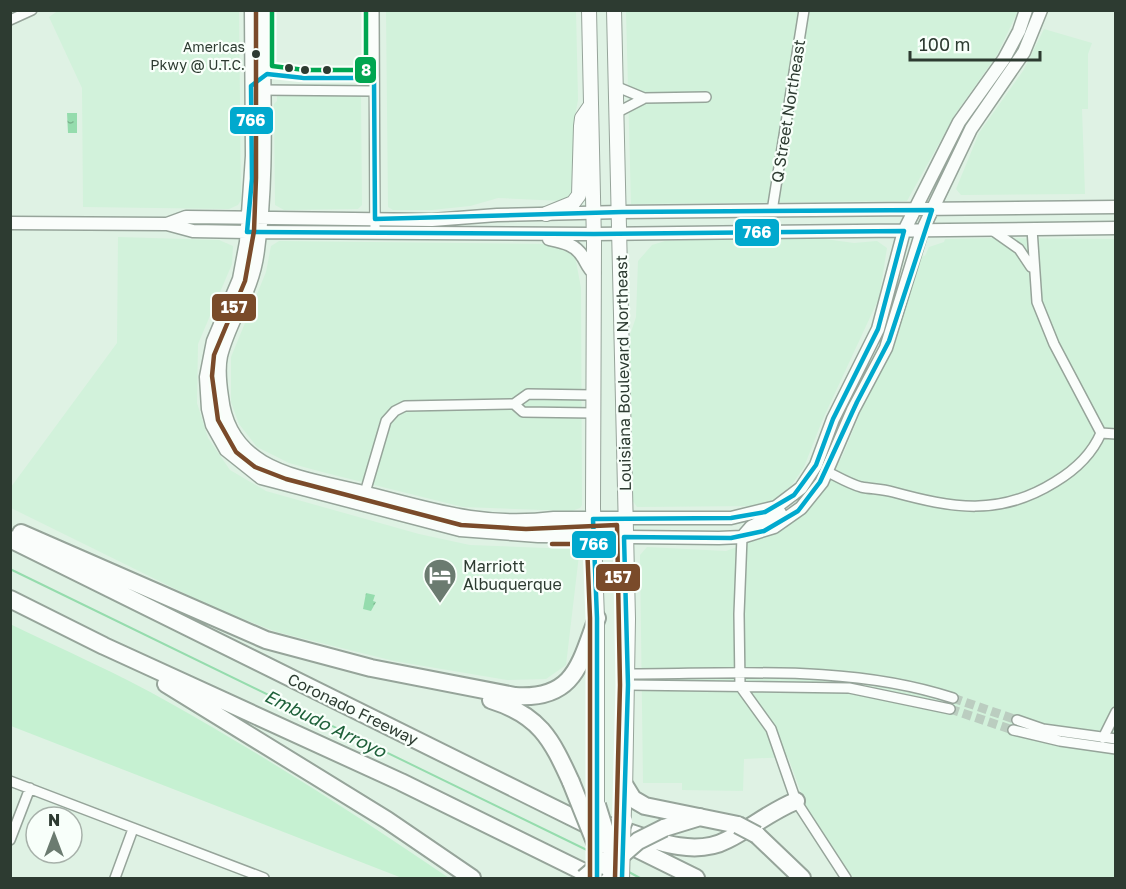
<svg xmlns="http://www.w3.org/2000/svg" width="1126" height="889" font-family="'Golos Text',sans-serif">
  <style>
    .built { fill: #d2f2db }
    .green { fill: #c6f1d2 }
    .water { fill: url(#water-ripples) }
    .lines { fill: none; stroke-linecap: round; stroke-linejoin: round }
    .stream { stroke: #95dcad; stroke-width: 2 }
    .minor-tunnel { stroke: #bbcdc0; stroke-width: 9; stroke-dasharray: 9 4.5; stroke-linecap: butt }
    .minor-casing { stroke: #96a49a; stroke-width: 12 }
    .tertiary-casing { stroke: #96a49a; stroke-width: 15 }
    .secondary-casing { stroke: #96a49a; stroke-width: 16 }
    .motorway-casing { stroke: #96a49a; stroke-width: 20 }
    .minor { stroke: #fafdfb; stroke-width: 9 }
    .tertiary { stroke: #fafdfb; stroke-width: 12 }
    .secondary { stroke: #fafdfb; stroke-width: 14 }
    .motorway { stroke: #fafdfb; stroke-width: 16 }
    .secondary-bridge-casing { stroke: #96a49a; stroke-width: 16; stroke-linecap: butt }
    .motorway-bridge-casing { stroke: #96a49a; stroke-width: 20; stroke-linecap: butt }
    .secondary-bridge { stroke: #fafdfb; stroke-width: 14 }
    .motorway-bridge { stroke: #fafdfb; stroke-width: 16 }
    .bus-1-casing { stroke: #f8fffa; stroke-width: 9 }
    .bus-2-casing { stroke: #f8fffa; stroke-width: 9 }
    .bus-3-casing { stroke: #f8fffa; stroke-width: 9 }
    .bus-1 { stroke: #00a9ce; stroke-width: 4.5 }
    .bus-2 { stroke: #7a4b2a; stroke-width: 4.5 }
    .bus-3 { stroke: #00a651; stroke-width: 4.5 }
    .bus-dot { fill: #2d3b31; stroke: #f8fffa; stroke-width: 2 }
    .labels { text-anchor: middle; stroke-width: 4.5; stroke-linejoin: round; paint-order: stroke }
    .bus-label { font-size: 14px; fill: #2d3b31; stroke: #f8fffa; text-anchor: end }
    .street-label { font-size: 16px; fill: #2d3b31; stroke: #f8fffa }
    .poi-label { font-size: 16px; fill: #2d3b31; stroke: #f8fffa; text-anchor: start }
    .water-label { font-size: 18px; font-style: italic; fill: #1d6039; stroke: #f8fffa }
    .line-badge { stroke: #f8fffa; stroke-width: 2 }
    .badge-label { font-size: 16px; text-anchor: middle; font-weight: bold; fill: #fff }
  </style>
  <defs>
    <pattern id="water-ripples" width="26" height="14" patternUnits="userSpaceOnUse" patternTransform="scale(1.5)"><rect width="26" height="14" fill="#95dcad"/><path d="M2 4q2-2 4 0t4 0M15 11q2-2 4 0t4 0" fill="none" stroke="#7ab48d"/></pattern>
  </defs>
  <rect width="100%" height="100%" fill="#dff2e4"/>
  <!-- built -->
  <path class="built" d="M59 10 239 11 241 200 238 205 229 209 83 207 82 88 49 17Z
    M386 11H576L578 100 574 121 575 183 569 197 562 201 498 198 470 206 432 210H393L388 207Z
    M626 11H1018L997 55 956 113 907 201 631 204Z
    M1044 29 1092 43 1088 54V109H1082L1085 194 961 195 956 189 979 133 1023 71Z
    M277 92 361 93 362 205 358 209 284 210 275 205 274 104 277 101Z
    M803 236 854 243 877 241 887 248 879 298 822 421 804 467 791 486 774 499 760 506 637 507 630 497 629 338 636 317 638 261 652 245 665 241Z
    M118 237 219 240 233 246 232 264 198 344 197 403 208 438 230 470 266 491 419 534 470 545 572 549 579 555 566 665 546 679 507 680 394 661 277 632 216 609 11 508V487L117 343Z
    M996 238 1115 239V878H853L806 806 788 757 744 759 743 791 682 790V783H643L640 555 647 547 726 551 770 535 803 513 842 457 859 416 856 414 892 345 920 255 925 256 929 247 944 242 945 239Z
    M279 241 550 244 575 256 581 288 582 505 580 508 572 511 463 507 326 473 289 463 257 447 239 424 231 402V357L266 272 271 246Z"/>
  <!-- green -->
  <path class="green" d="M10 624C64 650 119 674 170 703 266 757 358 816 449 878H402L11 726Z"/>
  <!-- water -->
  <path class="water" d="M67 113H77V133H68Z
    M366 593 375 595 373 601 376 602 371 611 363 609Z"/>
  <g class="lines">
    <!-- stream -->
    <path class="stream" d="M10 569 593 853
      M627 871 640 878"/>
    <!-- minor-tunnel -->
    <path class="minor-tunnel" d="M953 698 1017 720
      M950 709 1013 730"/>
    <!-- minor casing -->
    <g class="minor-casing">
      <path id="minor" d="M374 10 375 233
        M10 20 32 10
        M615 86 644 98 706 97
        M260 90 374 91
        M616 113 643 99
        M772 211 804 10
        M992 230 1019 249 1031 267
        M514 404 523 412 593 413
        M1101 433 1116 434
        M828 472C838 477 850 484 861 487 871 489 882 489 893 492 952 508 999 517 1055 482 1075 470 1092 454 1101 433L1054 344 1037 302 1032 229
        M364 496 386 421 395 411 405 406 514 404 528 394 593 395
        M742 537 739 614 740 686 771 729 796 801 846 878
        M628 674C736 674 849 664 953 698
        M628 685 849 688 950 709
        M1017 720 1043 729 1116 739
        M1013 730 1060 741 1116 749
        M1103 738 1116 712
        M10 781 264 878
        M10 840 30 788
        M115 878 133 829"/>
    </g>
    <!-- tertiary casing -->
    <g class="tertiary-casing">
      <path id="tertiary" d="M251 10 252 156 246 242 239 279 213 341 206 377 208 409 212 425 226 450 261 478 460 530 538 536 719 538 742 537 774 527 801 508 822 482 853 410 886 348 922 231 971 129 1024 52 1041 10
        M264 10C263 90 269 171 258 250 253 293 230 319 221 356 218 370 220 384 222 397 230 472 303 477 363 492 431 509 482 527 554 518H731L776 507 801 488 816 465 833 419 878 329 904 231 959 122 1004 59 1019 31 1026 10
        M10 223 167 224 193 231 247 232 594 234 1116 228
        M167 224 186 217 432 220 497 215 620 212 1116 207
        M549 239C563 242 575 244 583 257 587 263 588 268 594 273
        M744 535 751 527 780 513"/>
    </g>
    <!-- secondary casing -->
    <g class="secondary-casing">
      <path id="secondary" d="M589 10 594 243 593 508 597 618V805
        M614 10 628 619 625 794
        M546 214 573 203 579 195 581 126 582 118 591 105"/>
    </g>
    <!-- motorway casing -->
    <g class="motorway-casing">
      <path id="motorway" d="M21 533 266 640 371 668 515 696C575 700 580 663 597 618
        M10 539 596 829
        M10 599 104 646 401 782 596 878
        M166 684 387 820 472 878
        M491 700C539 715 551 738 571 782
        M625 786 633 799 645 806 738 825
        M610 826C646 837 691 859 727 840 751 828 771 811 796 801
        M664 828 700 817
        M757 835 802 878
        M619 840 696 878
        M597 847 609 878"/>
    </g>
    <!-- minor -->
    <use href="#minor" class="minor"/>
    <!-- tertiary -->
    <use href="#tertiary" class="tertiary"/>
    <!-- secondary -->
    <use href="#secondary" class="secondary"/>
    <!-- motorway -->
    <use href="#motorway" class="motorway"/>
    <!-- secondary-bridge casing -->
    <g class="secondary-bridge-casing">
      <path id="secondary-bridge" d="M622 878 624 808"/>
    </g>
    <!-- motorway-bridge casing -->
    <g class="motorway-bridge-casing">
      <path id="motorway-bridge" d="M571 782 597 847
        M597 805 611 850
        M738 825 757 835
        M611 850 624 821
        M615 861 638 841 664 828
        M584 878 597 867"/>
    </g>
    <!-- secondary-bridge -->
    <use href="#secondary-bridge" class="secondary-bridge"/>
    <!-- motorway-bridge -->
    <use href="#motorway-bridge" class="motorway-bridge"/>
    <!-- bus-1 casing -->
    <g class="bus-1-casing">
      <path id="bus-1" d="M597 878V618L593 519 731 518 765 512 794 495 816 465 833 419 878 329 904 231 594 234 247 232 252 179 251 86 267 74 304 78H374L375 219 622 212 932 210 889 341 857 402 820 482 798 511 764 531 731 538 624 537 628 685 622 878"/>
    </g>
    <!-- bus-2 casing -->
    <g class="bus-2-casing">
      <path id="bus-2" d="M256 10V178L254 231 245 281 214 355 212 376 218 420 236 452 255 467 286 479 461 525 526 529 617 525 620 685 615 878
        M552 544H587L590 618V878"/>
    </g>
    <!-- bus-3 casing -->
    <g class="bus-3-casing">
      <path id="bus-3" d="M272 10V66L305 70H366V10"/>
    </g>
    <!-- bus-1 -->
    <use href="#bus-1" class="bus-1"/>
    <!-- bus-2 -->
    <use href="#bus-2" class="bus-2"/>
    <!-- bus-3 -->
    <use href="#bus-3" class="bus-3"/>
  </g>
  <!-- icons -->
  <defs>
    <g id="hotel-pin" transform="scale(1.725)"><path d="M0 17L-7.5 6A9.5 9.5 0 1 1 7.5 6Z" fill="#6b7b70" stroke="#f8fffa"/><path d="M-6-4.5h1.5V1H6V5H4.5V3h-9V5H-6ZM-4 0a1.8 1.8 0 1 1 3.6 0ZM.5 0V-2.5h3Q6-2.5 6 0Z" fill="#fff"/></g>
  </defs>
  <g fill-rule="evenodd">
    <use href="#hotel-pin" x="440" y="575"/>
  </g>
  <!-- markers -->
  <g class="bus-dot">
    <circle cx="256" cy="54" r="5"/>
    <circle cx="289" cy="68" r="5"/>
    <circle cx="305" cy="70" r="5"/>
    <circle cx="327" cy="70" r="5"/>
  </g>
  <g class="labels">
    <!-- bus labels -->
    <g class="bus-label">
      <text x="245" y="52">Americas<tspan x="245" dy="18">Pkwy @ U.T.C.</tspan></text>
    </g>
    <!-- street labels -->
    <g class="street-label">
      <text transform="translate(788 111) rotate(-81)" y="6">Q Street Northeast</text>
      <text transform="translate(623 373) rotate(-91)" y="6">Louisiana Boulevard Northeast</text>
      <text transform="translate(353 709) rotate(26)" y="6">Coronado Freeway</text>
    </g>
    <!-- poi labels -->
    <g class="poi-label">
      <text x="463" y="572">Marriott<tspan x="463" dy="18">Albuquerque</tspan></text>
    </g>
    <!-- water labels -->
    <g class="water-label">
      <text transform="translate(325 724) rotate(26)" y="6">Embudo Arroyo</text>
    </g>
  </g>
  <g class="line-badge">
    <rect x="354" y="56" width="23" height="28" rx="6" fill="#00a651"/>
    <rect x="229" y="106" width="45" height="29" rx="6" fill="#00a9ce"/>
    <rect x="734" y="218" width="46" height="29" rx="6" fill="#00a9ce"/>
    <rect x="211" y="293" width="46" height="29" rx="6" fill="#7a4b2a"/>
    <rect x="571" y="530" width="46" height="29" rx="6" fill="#00a9ce"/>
    <rect x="595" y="563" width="46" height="29" rx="6" fill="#7a4b2a"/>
  </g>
  <g class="badge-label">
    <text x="366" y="76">8</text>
    <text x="251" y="126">766</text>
    <text x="757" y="238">766</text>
    <text x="234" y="313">157</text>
    <text x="594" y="550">766</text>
    <text x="618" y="583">157</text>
  </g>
  <!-- border -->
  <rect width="1126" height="889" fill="none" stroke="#2d3b31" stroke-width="24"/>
  <!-- north arrow -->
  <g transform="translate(54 835)"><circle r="28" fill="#f8fffa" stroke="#a7b1aa" stroke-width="1.5"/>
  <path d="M0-4.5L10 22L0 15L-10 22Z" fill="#6b7b70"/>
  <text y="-9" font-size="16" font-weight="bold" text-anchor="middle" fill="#2d3b31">N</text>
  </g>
  <!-- scale -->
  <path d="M910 51v9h130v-9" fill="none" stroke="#2d3b31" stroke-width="3"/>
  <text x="919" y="51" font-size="18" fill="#2d3b31" stroke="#f8fffa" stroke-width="4.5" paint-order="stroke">100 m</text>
</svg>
